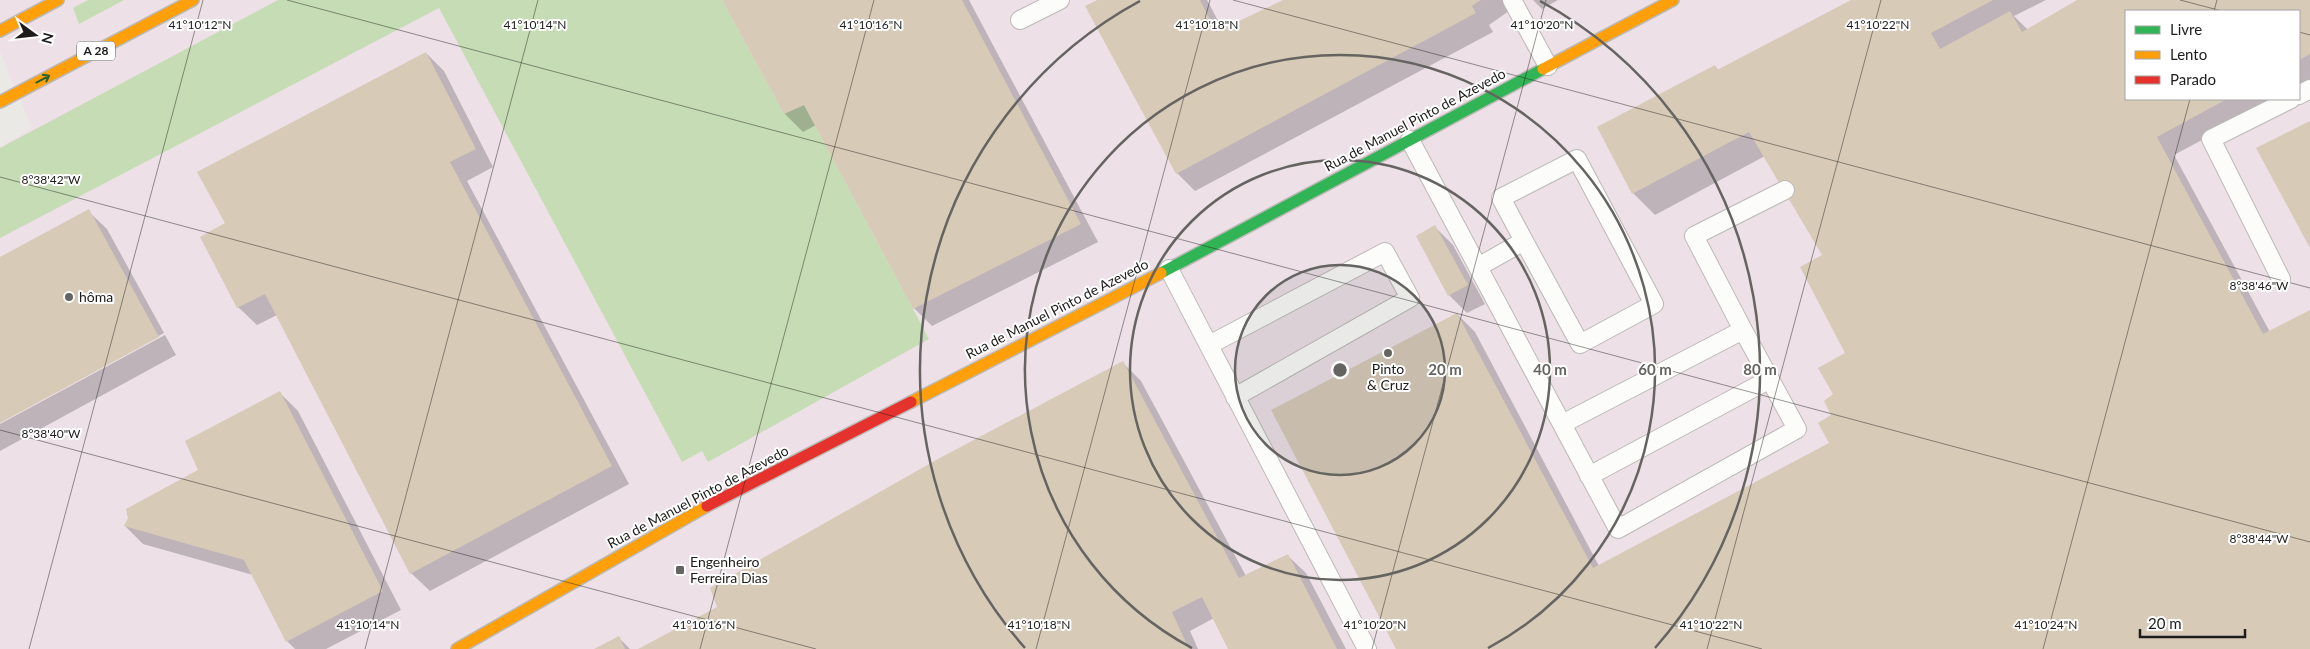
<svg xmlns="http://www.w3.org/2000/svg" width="2310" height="649" font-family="Lato,sans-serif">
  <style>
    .industrial { fill: #ede0e7; fill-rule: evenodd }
    .green { fill: #c6dcb4 }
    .shadow { fill: #0003 }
    .building { fill: #d7cab7 }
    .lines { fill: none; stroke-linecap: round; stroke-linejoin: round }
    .lane-casing { stroke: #bbb9b6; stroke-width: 20 }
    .fast-casing { stroke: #bbb9b6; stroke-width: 14 }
    .slow-casing { stroke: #bbb9b6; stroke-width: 14 }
    .jam-casing { stroke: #bbb9b6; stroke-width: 14 }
    .lane { stroke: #fcfcfb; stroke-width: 18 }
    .fast { stroke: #30b455; stroke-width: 11 }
    .slow { stroke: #ff9f0a; stroke-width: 11 }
    .jam { stroke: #e5322d; stroke-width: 11 }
    .oneway { stroke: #266035 }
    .ticks { fill: none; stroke: #1d1c1a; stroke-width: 1; stroke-opacity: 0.45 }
    .ring { fill: none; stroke: #656461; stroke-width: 2.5 }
    .poi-dot { fill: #656461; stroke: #fff; stroke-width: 2 }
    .labels { text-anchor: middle; stroke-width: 4; stroke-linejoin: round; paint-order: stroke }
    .shield { fill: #fff; stroke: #61605f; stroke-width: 1 }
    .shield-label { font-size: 12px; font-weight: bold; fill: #1d1c1a }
    .street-label { font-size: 14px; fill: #1d1c1a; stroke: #fff }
    .poi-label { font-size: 14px; fill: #1d1c1a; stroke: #fff; text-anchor: start }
    .ticks-label { font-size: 12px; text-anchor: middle; fill: #1d1c1a; stroke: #fff; stroke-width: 4; stroke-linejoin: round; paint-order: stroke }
    .centre { fill: #656461; stroke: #fff; stroke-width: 2.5 }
    .ring-label { font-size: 15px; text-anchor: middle; font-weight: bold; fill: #656461; stroke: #fff; stroke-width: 4; stroke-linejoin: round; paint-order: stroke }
  </style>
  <rect width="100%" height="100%" fill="#ebe9e6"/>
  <!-- industrial -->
  <path class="industrial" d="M0 0H2310V649H0V147L32 128 0 52ZM2126 11H2299V99H2126Z"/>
  <!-- green -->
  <path class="green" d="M88 0H124L79 24 73 8Z
    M278 0H722L784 114 804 105 929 339 708 462 702 451 682 462 439 8 0 238V148Z"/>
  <!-- shadow -->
  <path class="shadow" d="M724 0H969L1098 242 932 326 914 308 816 125 803 132 785 114Z
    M1099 0H1207L1223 30 1286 0H1503L1509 11 1489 25 1493 32 1195 191 1177 173Z
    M1533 0H1558L1542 9Z
    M1853 0H2046L2014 16 2028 30 2079 0H2310V82L2299 88V11H2126V99H2278L2174 155 2270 332 2310 311V649H1397L1457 314 1475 332 1599 566 1831 443 1835 394 1846 354 1823 255 1765 156 1655 215 1633 193 1715 66 1719 71Z
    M426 53 444 71 493 167 467 181 629 484 430 591 411 573 277 315 257 325 238 307 202 238 227 223Z
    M88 211 107 229 164 333 0 421V258Z
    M1435 227 1453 245 1485 304 1467 313 1449 295Z
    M165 335 176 355 0 451V424Z
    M1123 363 1141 381 1246 576 1287 555 1306 573 1346 649H1229L1214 618 1190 631 1198 649H641L719 608Z
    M280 393 298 411 401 610 326 649H295L287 641 253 575 143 544 125 526 200 471Z
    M618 637 630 649H596Z"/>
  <!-- building -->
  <path class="building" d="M722 0H962L1081 224 913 309 804 105 784 114Z
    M1097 0H1200L1216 32 1283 0H1481L1472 6 1476 13 1176 174 1085 6Z
    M1851 0H1993L1931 33 1940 49 2010 11 2022 32 2077 0H2310V54L2299 60V11H2126V99H2227L2157 137 2263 334 2310 310V649H1396L1271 410 1457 313 1593 568 1829 443 1818 423 1831 415 1824 401 1833 394 1818 368 1845 353 1800 267 1822 255 1749 132 1632 194 1597 127 1715 65 1717 70Z
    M426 52 476 149 450 162 612 466 410 574 265 294 237 308 200 237 225 223 197 172Z
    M2310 121V248L2256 148Z
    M89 209 159 337 0 423V257Z
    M1435 225 1468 285 1448 296 1416 236Z
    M1123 361 1239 578 1288 554 1337 649H1228L1202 597 1172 612 1189 649H638L717 607 710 588 938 459Z
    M280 391 383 591 286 642 244 560 124 526 128 518 126 509 198 470 185 441Z
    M619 636 625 649H594Z"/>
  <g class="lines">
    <!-- lane casing -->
    <g class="lane-casing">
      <path id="lane" d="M1512 0 1548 66
        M1020 20 1060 0
        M2299 95 2310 89
        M1410 140 1618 529 1797 429 1743 330 1562 424
        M1478 267 1524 241 1580 344 1654 304 1577 159 1501 198 1524 241
        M1169 269 1367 649
        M2281 279 2211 139 2291 99
        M1743 330 1694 236 1785 190
        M1209 345 1385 252 1410 298 1235 397
        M1589 476 1770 379"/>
    </g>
    <!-- fast casing -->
    <g class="fast-casing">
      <path id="fast" d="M1161 273 1543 69"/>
    </g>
    <!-- slow casing -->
    <g class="slow-casing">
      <path id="slow" d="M0 31 58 0
        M1543 69 1673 0
        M0 102 193 0
        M911 402 1161 273
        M457 649 707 506"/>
    </g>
    <!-- jam casing -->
    <g class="jam-casing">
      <path id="jam" d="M707 506 911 402"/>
    </g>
    <!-- lane -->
    <use href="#lane" class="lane"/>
    <!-- fast -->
    <use href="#fast" class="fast"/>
    <!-- slow -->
    <use href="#slow" class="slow"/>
    <!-- jam -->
    <use href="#jam" class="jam"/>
  </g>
  <!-- one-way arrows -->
  <defs><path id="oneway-shaft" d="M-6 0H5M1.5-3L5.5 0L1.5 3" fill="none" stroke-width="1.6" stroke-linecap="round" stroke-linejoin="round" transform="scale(1.25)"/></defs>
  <use class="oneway" href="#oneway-shaft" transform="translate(43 79) rotate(-28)"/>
  <!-- ticks -->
  <path class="ticks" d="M287 0 2310 542M1233 0 2310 288M2180 0 2222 11M2214 11 2217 0M2299 32 2310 35M0 177 1762 649M0 430 816 649M29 649 203 0M365 649 538 0M700 649 874 0M1036 649 1210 0M1372 649 1546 0M1707 649 1881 0M2043 649 2190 99"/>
  <!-- distance rings -->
  <circle cx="1340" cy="370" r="105" fill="#656461" fill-opacity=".12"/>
  <g class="ring">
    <circle cx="1340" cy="370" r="105"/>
    <circle cx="1340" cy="370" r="210"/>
    <path d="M1192 648A315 315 0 1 1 1488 648"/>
    <path d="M1025 648A420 420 0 0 1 1140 1M1540 1A420 420 0 0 1 1655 648"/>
  </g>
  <!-- markers -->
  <g class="poi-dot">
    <circle cx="69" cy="297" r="5"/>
    <circle cx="1388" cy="353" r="5"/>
    <rect x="675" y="565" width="10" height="10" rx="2.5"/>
  </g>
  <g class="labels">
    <!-- shield labels -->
    <rect class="shield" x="77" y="41.5" width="38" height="19" rx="4"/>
    <g class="shield-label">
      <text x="96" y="55">A 28</text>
    </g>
    <!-- street labels -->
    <g class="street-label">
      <text transform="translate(1415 120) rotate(-28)" y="5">Rua de Manuel Pinto de Azevedo</text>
      <text transform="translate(1057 309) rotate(-27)" y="5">Rua de Manuel Pinto de Azevedo</text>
      <text transform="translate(698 497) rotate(-28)" y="5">Rua de Manuel Pinto de Azevedo</text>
    </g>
    <!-- poi labels -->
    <g class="poi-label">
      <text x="79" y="302">hôma</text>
      <text x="1388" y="374" text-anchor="middle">Pinto<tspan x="1388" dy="16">&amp; Cruz</tspan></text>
      <text x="690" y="567">Engenheiro<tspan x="690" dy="16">Ferreira Dias</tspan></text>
    </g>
  </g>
  <g class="ticks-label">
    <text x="200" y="29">41°10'12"N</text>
    <text x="535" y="29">41°10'14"N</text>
    <text x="871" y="29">41°10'16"N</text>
    <text x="1207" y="29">41°10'18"N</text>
    <text x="1542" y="29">41°10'20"N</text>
    <text x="1878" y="29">41°10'22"N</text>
    <text x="51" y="184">8°38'42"W</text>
    <text x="2259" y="290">8°38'46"W</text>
    <text x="51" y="438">8°38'40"W</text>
    <text x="2259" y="543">8°38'44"W</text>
    <text x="368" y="629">41°10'14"N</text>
    <text x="704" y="629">41°10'16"N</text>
    <text x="1039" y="629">41°10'18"N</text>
    <text x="1375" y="629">41°10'20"N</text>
    <text x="1711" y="629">41°10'22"N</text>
    <text x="2046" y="629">41°10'24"N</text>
  </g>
  <circle cx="1340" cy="370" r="8" class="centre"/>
  <g class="ring-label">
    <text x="1445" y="375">20 m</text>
    <text x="1550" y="375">40 m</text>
    <text x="1655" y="375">60 m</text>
    <text x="1760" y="375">80 m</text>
  </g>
  <!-- legend -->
  <rect x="2125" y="10" width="175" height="90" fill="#ffffff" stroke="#a5a4a3"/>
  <rect x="2135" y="26" width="25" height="8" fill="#30b455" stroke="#a5a4a3"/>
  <text x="2170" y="35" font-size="15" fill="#1d1c1a">Livre</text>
  <rect x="2135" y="51" width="25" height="8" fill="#ff9f0a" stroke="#a5a4a3"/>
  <text x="2170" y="60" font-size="15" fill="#1d1c1a">Lento</text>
  <rect x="2135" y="76" width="25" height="8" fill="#e5322d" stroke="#a5a4a3"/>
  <text x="2170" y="85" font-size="15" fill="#1d1c1a">Parado</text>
  <!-- north arrow -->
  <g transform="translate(35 35) rotate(105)" stroke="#ffffff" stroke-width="4" paint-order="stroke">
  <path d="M0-4L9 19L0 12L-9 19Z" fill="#1d1c1a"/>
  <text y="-8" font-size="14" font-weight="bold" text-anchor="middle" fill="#1d1c1a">N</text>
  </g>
  <!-- scale -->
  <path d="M2140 629v8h105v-8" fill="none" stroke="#1d1c1a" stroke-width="2.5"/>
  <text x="2148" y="629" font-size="15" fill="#1d1c1a" stroke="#ffffff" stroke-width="4" paint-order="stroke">20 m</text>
</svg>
